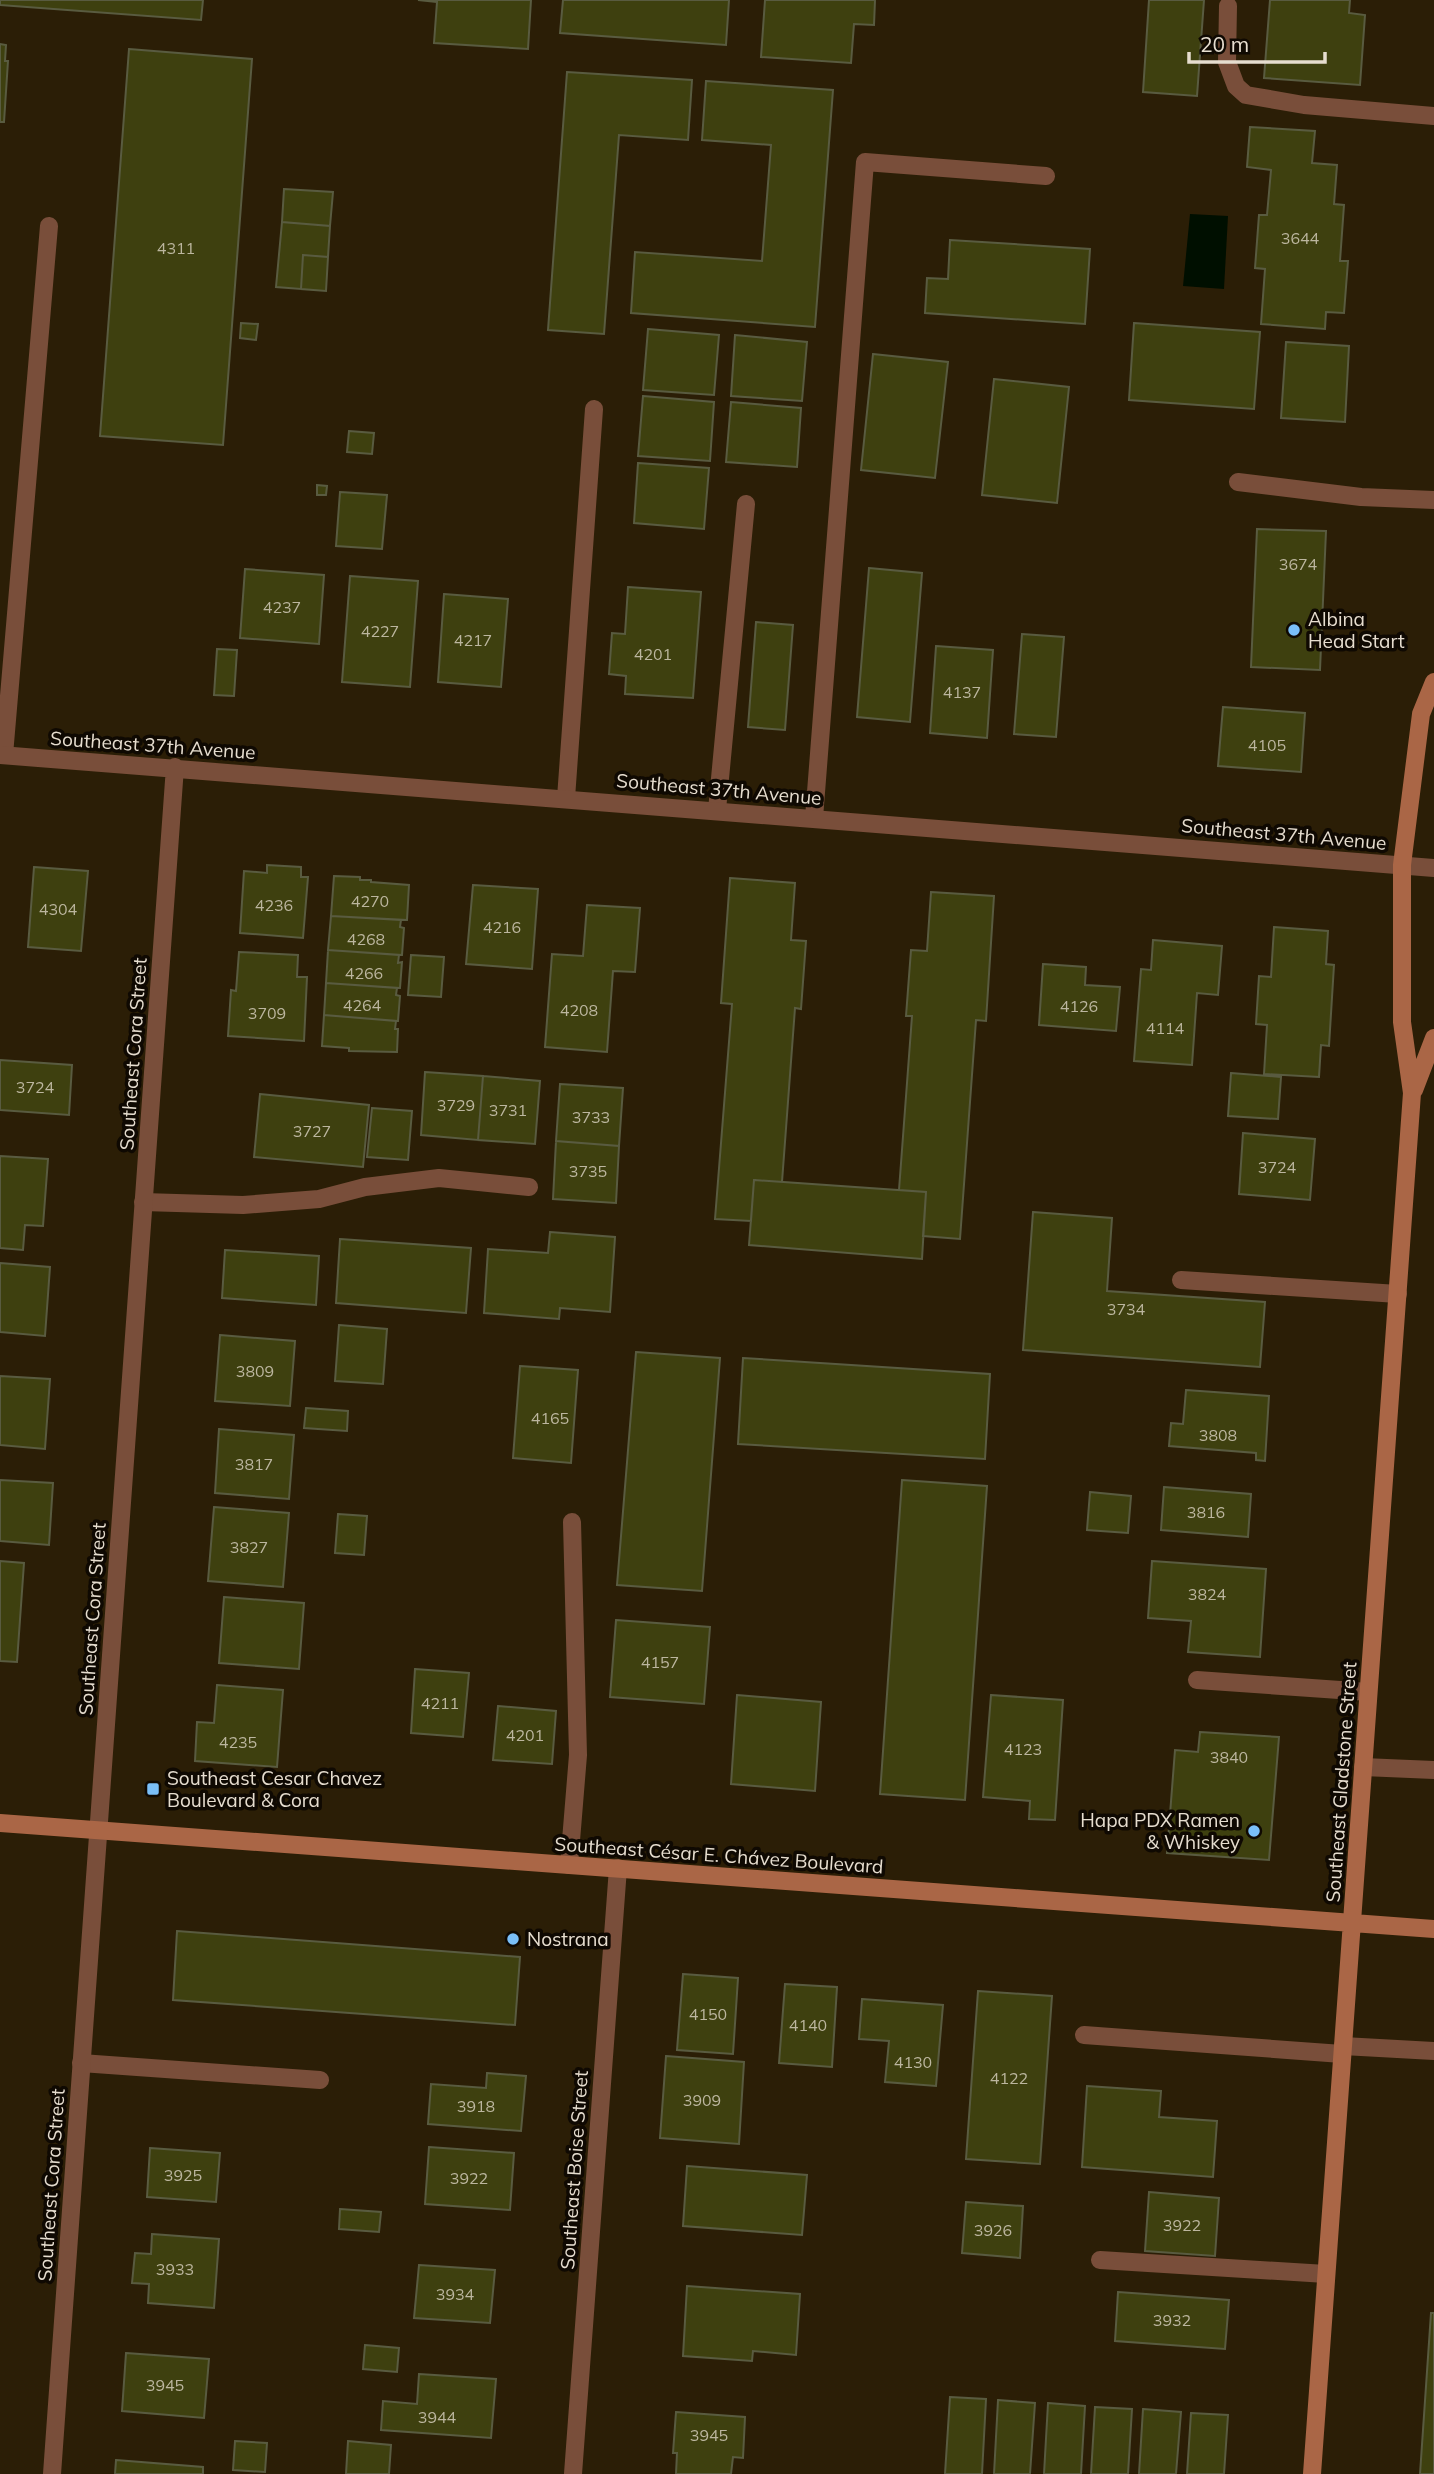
<svg xmlns="http://www.w3.org/2000/svg" width="1434" height="2474" font-family="Mulish,sans-serif">
  <style>
    .water { fill: #000f00 }
    .building { fill: #3e400f; stroke: #595b40; stroke-width: 2 }
    .lines { fill: none; stroke-linecap: round; stroke-linejoin: round }
    .lane { stroke: #794e3a; stroke-width: 18 }
    .street { stroke: #794e3a; stroke-width: 18 }
    .secondary { stroke: #aa6646; stroke-width: 18 }
    .poi-dot { fill: #7abff8; stroke: #0f0902; stroke-width: 2.5 }
    .labels { text-anchor: middle; stroke-width: 7; stroke-linejoin: round; paint-order: stroke }
    .number-label { font-size: 16px; fill: #bcb69f }
    .poi-label { font-size: 19px; fill: #e6ddcf; stroke: #0f0902; text-anchor: start }
    .street-label { font-size: 19px; fill: #e6ddcf; stroke: #0f0902 }
  </style>
  <rect width="100%" height="100%" fill="#2b1e06"/>
  <!-- water -->
  <path class="water" d="M1190 214 1228 216 1224 289 1183 286Z"/>
  <!-- building -->
  <path class="building" d="M0 0H203L201 20 0 5Z
    M418 0H531L528 49 434 43 437 2Z
    M563 0H729L726 45 560 33Z
    M765 0H875L874 25 854 24 851 63 761 57Z
    M1149 0H1204L1197 96 1143 92Z
    M1270 0H1350L1349 13 1365 15 1360 85 1264 78Z
    M0 44 6 45 5 61H8L4 122H0Z
    M129 49 252 59 223 445 100 436Z
    M567 72 692 80 688 140 619 135 604 334 548 330Z
    M706 81 833 90 815 327 631 313 635 252 762 261 771 145 702 140Z
    M1250 127 1315 131 1312 163 1337 165 1334 204 1344 205 1340 261H1348L1344 313 1326 312 1325 329 1261 324 1265 269 1255 268 1259 215H1267L1271 170 1247 167Z
    M284 189 333 192 330 226 282 222Z
    M282 222 330 226 328 257 303 255 301 289 276 287Z
    M950 240 1090 249 1085 324 925 313 927 278 948 279Z
    M303 255 328 257 326 291 301 289Z
    M241 323 258 324 256 340 240 338Z
    M1134 323 1260 332 1254 409 1129 400Z
    M648 329 719 335 714 395 643 390Z
    M735 335 807 342 802 401 731 396Z
    M1286 342 1349 346 1345 422 1281 418Z
    M873 354 948 362 935 478 861 470Z
    M994 379 1069 387 1057 503 982 495Z
    M643 396 714 402 710 461 638 456Z
    M731 402 801 408 797 467 726 462Z
    M349 431 374 433 372 454 347 452Z
    M638 463 709 468 704 529 634 523Z
    M317 485 327 486 326 495H317Z
    M340 492 387 495 382 549 336 546Z
    M1257 529 1326 531 1320 670 1251 667Z
    M869 568 922 573 910 722 857 717Z
    M245 569 324 575 319 644 240 638Z
    M350 576 418 581 410 687 342 682Z
    M628 587 701 592 693 698 625 694 626 676 609 674 612 633 625 634Z
    M444 594 508 599 501 687 438 682Z
    M756 622 793 625 785 730 748 727Z
    M1022 634 1064 637 1056 737 1014 734Z
    M936 646 993 650 987 738 930 733Z
    M217 649 237 650 234 696 214 695Z
    M1223 707 1305 713 1301 772 1218 766Z
    M267 865 301 867V877H308L303 938 240 933 244 871 267 873Z
    M34 867 88 871 81 951 28 947Z
    M334 876 360 877V880H371V882L409 885 407 920 331 916Z
    M730 878 795 883 791 940 806 941 801 1009 795 1008 782 1182 754 1180 751 1221 715 1219 732 1004 721 1003Z
    M473 885 538 889 532 969 466 964Z
    M931 892 994 896 986 1021 976 1020 960 1239 923 1236 926 1192 899 1190 912 1016H906L911 950 927 951Z
    M587 905 640 908 635 972 613 971 607 1052 545 1047 552 954 583 956Z
    M331 916 401 920 400 927 404 928 402 955 328 950Z
    M1274 927 1328 931 1326 964 1334 965 1329 1046 1321 1045 1319 1077 1264 1074 1267 1025 1256 1024 1259 976 1271 977Z
    M1153 940 1222 946 1218 995 1197 993 1192 1065 1134 1061 1141 969 1151 970Z
    M328 950 399 955 398 963 402 962 400 988 326 983Z
    M239 952 298 955 297 977H307L304 1041 228 1036 231 990 236 991Z
    M411 955 444 957 441 997 408 995Z
    M1043 964 1086 967 1085 985 1120 987 1116 1031 1039 1025Z
    M326 983 397 988 396 995 400 996 398 1021 324 1015Z
    M324 1015 396 1021 395 1029H398L397 1052 349 1051V1048L322 1046Z
    M0 1060 72 1065 69 1115 0 1110Z
    M425 1072 483 1076 478 1140 421 1135Z
    M1231 1073 1281 1077 1278 1119 1228 1116Z
    M483 1076 540 1081 535 1144 478 1140Z
    M560 1084 623 1088 619 1146 556 1141Z
    M260 1094 369 1105 363 1167 254 1157Z
    M372 1108 412 1111 408 1160 367 1157Z
    M1243 1133 1315 1139 1310 1200 1239 1194Z
    M556 1141 619 1146 616 1203 553 1199Z
    M0 1156 48 1159 43 1226 25 1225 23 1250 0 1248Z
    M754 1180 926 1192 922 1259 749 1245Z
    M1033 1212 1112 1218 1107 1291 1265 1302 1260 1367 1023 1350Z
    M550 1232 615 1237 610 1312 560 1308 559 1319 484 1313 488 1249 548 1253Z
    M340 1239 471 1248 466 1313 336 1303Z
    M225 1250 319 1256 316 1305 222 1298Z
    M0 1263 50 1267 45 1336 0 1332Z
    M339 1325 387 1329 383 1384 335 1381Z
    M220 1335 295 1341 290 1406 215 1401Z
    M636 1352 720 1358 702 1591 617 1585Z
    M743 1358 990 1374 985 1459 738 1444Z
    M520 1366 578 1370 571 1463 513 1458Z
    M0 1376 50 1379 45 1449 0 1445Z
    M1186 1390 1269 1396 1265 1461 1256 1460V1453L1169 1446 1171 1423 1183 1424Z
    M306 1408 348 1411 347 1431 304 1428Z
    M219 1429 294 1435 289 1499 215 1493Z
    M0 1480 53 1483 49 1545 0 1541Z
    M902 1480 987 1486 965 1800 880 1794Z
    M1164 1487 1251 1494 1248 1537 1161 1530Z
    M1090 1492 1131 1496 1128 1533 1087 1530Z
    M214 1507 289 1513 283 1587 208 1581Z
    M338 1514 367 1516 364 1555 335 1553Z
    M0 1561 24 1563 17 1662 0 1661Z
    M1152 1561 1266 1569 1260 1657 1188 1652 1191 1621 1148 1618Z
    M224 1597 304 1603 299 1669 219 1663Z
    M616 1620 710 1627 704 1704 610 1697Z
    M415 1669 469 1673 463 1737 411 1733Z
    M217 1685 283 1690 277 1767 195 1761 197 1722 214 1723Z
    M737 1695 821 1702 815 1791 731 1784Z
    M991 1695 1063 1700 1055 1820 1029 1819 1030 1801 983 1797Z
    M498 1706 556 1711 552 1764 493 1760Z
    M1200 1732 1279 1737 1269 1860 1167 1853 1175 1750 1198 1752Z
    M177 1931 520 1957 515 2025 173 2000Z
    M683 1974 738 1978 733 2054 677 2050Z
    M785 1984 837 1987 832 2067 779 2063Z
    M978 1991 1052 1996 1040 2164 966 2159Z
    M862 1999 943 2005 936 2086 885 2082 889 2041 859 2039Z
    M666 2056 744 2062 739 2144 660 2138Z
    M487 2073 526 2076 521 2131 428 2124 431 2084 486 2088Z
    M1087 2086 1161 2091 1159 2117 1217 2121 1213 2177 1082 2167Z
    M429 2147 514 2153 510 2210 425 2204Z
    M150 2148 220 2153 216 2202 147 2197Z
    M687 2166 807 2175 802 2235 683 2226Z
    M1149 2192 1219 2198 1215 2256 1145 2251Z
    M966 2202 1023 2206 1020 2258 962 2253Z
    M340 2209 381 2212 379 2232 339 2229Z
    M152 2234 219 2239 214 2308 148 2303 149 2284 132 2283 135 2253 151 2254Z
    M419 2265 495 2270 490 2323 414 2318Z
    M687 2286 800 2294 796 2355 753 2351 752 2361 683 2356Z
    M1118 2292 1229 2300 1225 2349 1115 2341Z
    M1431 2313H1434V2474H1420Z
    M365 2345 399 2348 397 2372 363 2369Z
    M126 2353 209 2359 204 2418 122 2411Z
    M419 2374 496 2379 491 2438 381 2430 383 2401 417 2404Z
    M950 2397 986 2399 982 2474H945Z
    M998 2400 1035 2403 1030 2474H994Z
    M1048 2403 1085 2406 1081 2474H1044Z
    M1095 2407 1132 2409 1128 2474H1091Z
    M1143 2409 1181 2412 1176 2474H1139Z
    M676 2412 745 2417 743 2458 733 2457 731 2474H676L677 2453H673Z
    M1191 2413 1228 2415 1224 2474H1187Z
    M235 2441 267 2443 265 2472 233 2470Z
    M348 2441 391 2445 389 2474H346Z
    M116 2460 203 2467V2474H115Z"/>
  <g class="lines">
    <!-- lane -->
    <path class="lane" d="M1228 6 1227 62 1236 86 1246 95 1304 105 1434 116
      M1238 482 1361 497 1434 500
      M4 755 49 226
      M566 798 594 409
      M717 810 746 504
      M814 818 865 162 1046 176
      M143 1202 243 1205 319 1199 365 1187 439 1178 529 1187
      M1181 1280 1398 1294
      M1197 1680 1368 1692
      M1363 1767 1434 1770
      M569 1865 578 1755 572 1522
      M1084 2035 1342 2054
      M1343 2046 1434 2051
      M81 2063 320 2080
      M1100 2260 1326 2274"/>
    <!-- street -->
    <path class="street" d="M0 755 1434 868
      M52 2474 175 767
      M573 2474 618 1868"/>
    <!-- secondary -->
    <path class="secondary" d="M1414 1090 1434 1038
      M0 1823 1434 1929
      M1312 2474 1412 1093 1402 1022V865L1421 714 1434 682"/>
  </g>
  <!-- markers -->
  <g class="poi-dot">
    <circle cx="1294" cy="630" r="7"/>
    <rect x="146" y="1782" width="14" height="14" rx="3.5"/>
    <circle cx="1254" cy="1831" r="7"/>
    <circle cx="513" cy="1939" r="7"/>
  </g>
  <g class="labels">
    <!-- number labels -->
    <g class="number-label">
      <text x="1300" y="244">3644</text>
      <text x="176" y="254">4311</text>
      <text x="1298" y="570">3674</text>
      <text x="282" y="613">4237</text>
      <text x="380" y="637">4227</text>
      <text x="473" y="646">4217</text>
      <text x="653" y="660">4201</text>
      <text x="962" y="698">4137</text>
      <text x="1267" y="751">4105</text>
      <text x="370" y="907">4270</text>
      <text x="274" y="911">4236</text>
      <text x="58" y="915">4304</text>
      <text x="502" y="933">4216</text>
      <text x="366" y="945">4268</text>
      <text x="364" y="979">4266</text>
      <text x="362" y="1011">4264</text>
      <text x="1079" y="1012">4126</text>
      <text x="579" y="1016">4208</text>
      <text x="267" y="1019">3709</text>
      <text x="1165" y="1034">4114</text>
      <text x="35" y="1093">3724</text>
      <text x="456" y="1111">3729</text>
      <text x="508" y="1116">3731</text>
      <text x="591" y="1123">3733</text>
      <text x="312" y="1137">3727</text>
      <text x="1277" y="1173">3724</text>
      <text x="588" y="1177">3735</text>
      <text x="1126" y="1315">3734</text>
      <text x="255" y="1377">3809</text>
      <text x="550" y="1424">4165</text>
      <text x="1218" y="1441">3808</text>
      <text x="254" y="1470">3817</text>
      <text x="1206" y="1518">3816</text>
      <text x="249" y="1553">3827</text>
      <text x="1207" y="1600">3824</text>
      <text x="660" y="1668">4157</text>
      <text x="440" y="1709">4211</text>
      <text x="525" y="1741">4201</text>
      <text x="238" y="1748">4235</text>
      <text x="1023" y="1755">4123</text>
      <text x="1229" y="1763">3840</text>
      <text x="708" y="2020">4150</text>
      <text x="808" y="2031">4140</text>
      <text x="913" y="2068">4130</text>
      <text x="1009" y="2084">4122</text>
      <text x="702" y="2106">3909</text>
      <text x="476" y="2112">3918</text>
      <text x="183" y="2181">3925</text>
      <text x="469" y="2184">3922</text>
      <text x="1182" y="2231">3922</text>
      <text x="993" y="2236">3926</text>
      <text x="175" y="2275">3933</text>
      <text x="455" y="2300">3934</text>
      <text x="1172" y="2326">3932</text>
      <text x="165" y="2391">3945</text>
      <text x="437" y="2423">3944</text>
      <text x="709" y="2441">3945</text>
    </g>
    <!-- poi labels -->
    <g class="poi-label">
      <text x="1308" y="626">Albina<tspan x="1308" dy="22">Head Start</tspan></text>
      <text x="167" y="1785">Southeast Cesar Chavez<tspan x="167" dy="22">Boulevard &amp; Cora</tspan></text>
      <text x="1240" y="1827" text-anchor="end">Hapa PDX Ramen<tspan x="1240" dy="22">&amp; Whiskey</tspan></text>
      <text x="527" y="1946">Nostrana</text>
    </g>
    <!-- street labels -->
    <g class="street-label">
      <text transform="translate(153 745) rotate(4)" y="7">Southeast 37th Avenue</text>
      <text transform="translate(719 789) rotate(5)" y="7">Southeast 37th Avenue</text>
      <text transform="translate(1284 834) rotate(5)" y="7">Southeast 37th Avenue</text>
      <text transform="translate(133 1054) rotate(-86)" y="7">Southeast Cora Street</text>
      <text transform="translate(92 1619) rotate(-86)" y="7">Southeast Cora Street</text>
      <text transform="translate(1341 1782) rotate(-86)" y="7">Southeast Gladstone Street</text>
      <text transform="translate(719 1855) rotate(4)" y="7">Southeast César E. Chávez Boulevard</text>
      <text transform="translate(574 2170) rotate(-86)" y="7">Southeast Boise Street</text>
      <text transform="translate(51 2185) rotate(-86)" y="7">Southeast Cora Street</text>
    </g>
  </g>
  <!-- scale -->
  <path d="M1189 52v10h136v-10" fill="none" stroke="#e6ddcf" stroke-width="3.5"/>
  <text x="1200" y="52" font-size="21" fill="#e6ddcf" stroke="#0f0902" stroke-width="5" paint-order="stroke">20 m</text>
</svg>
